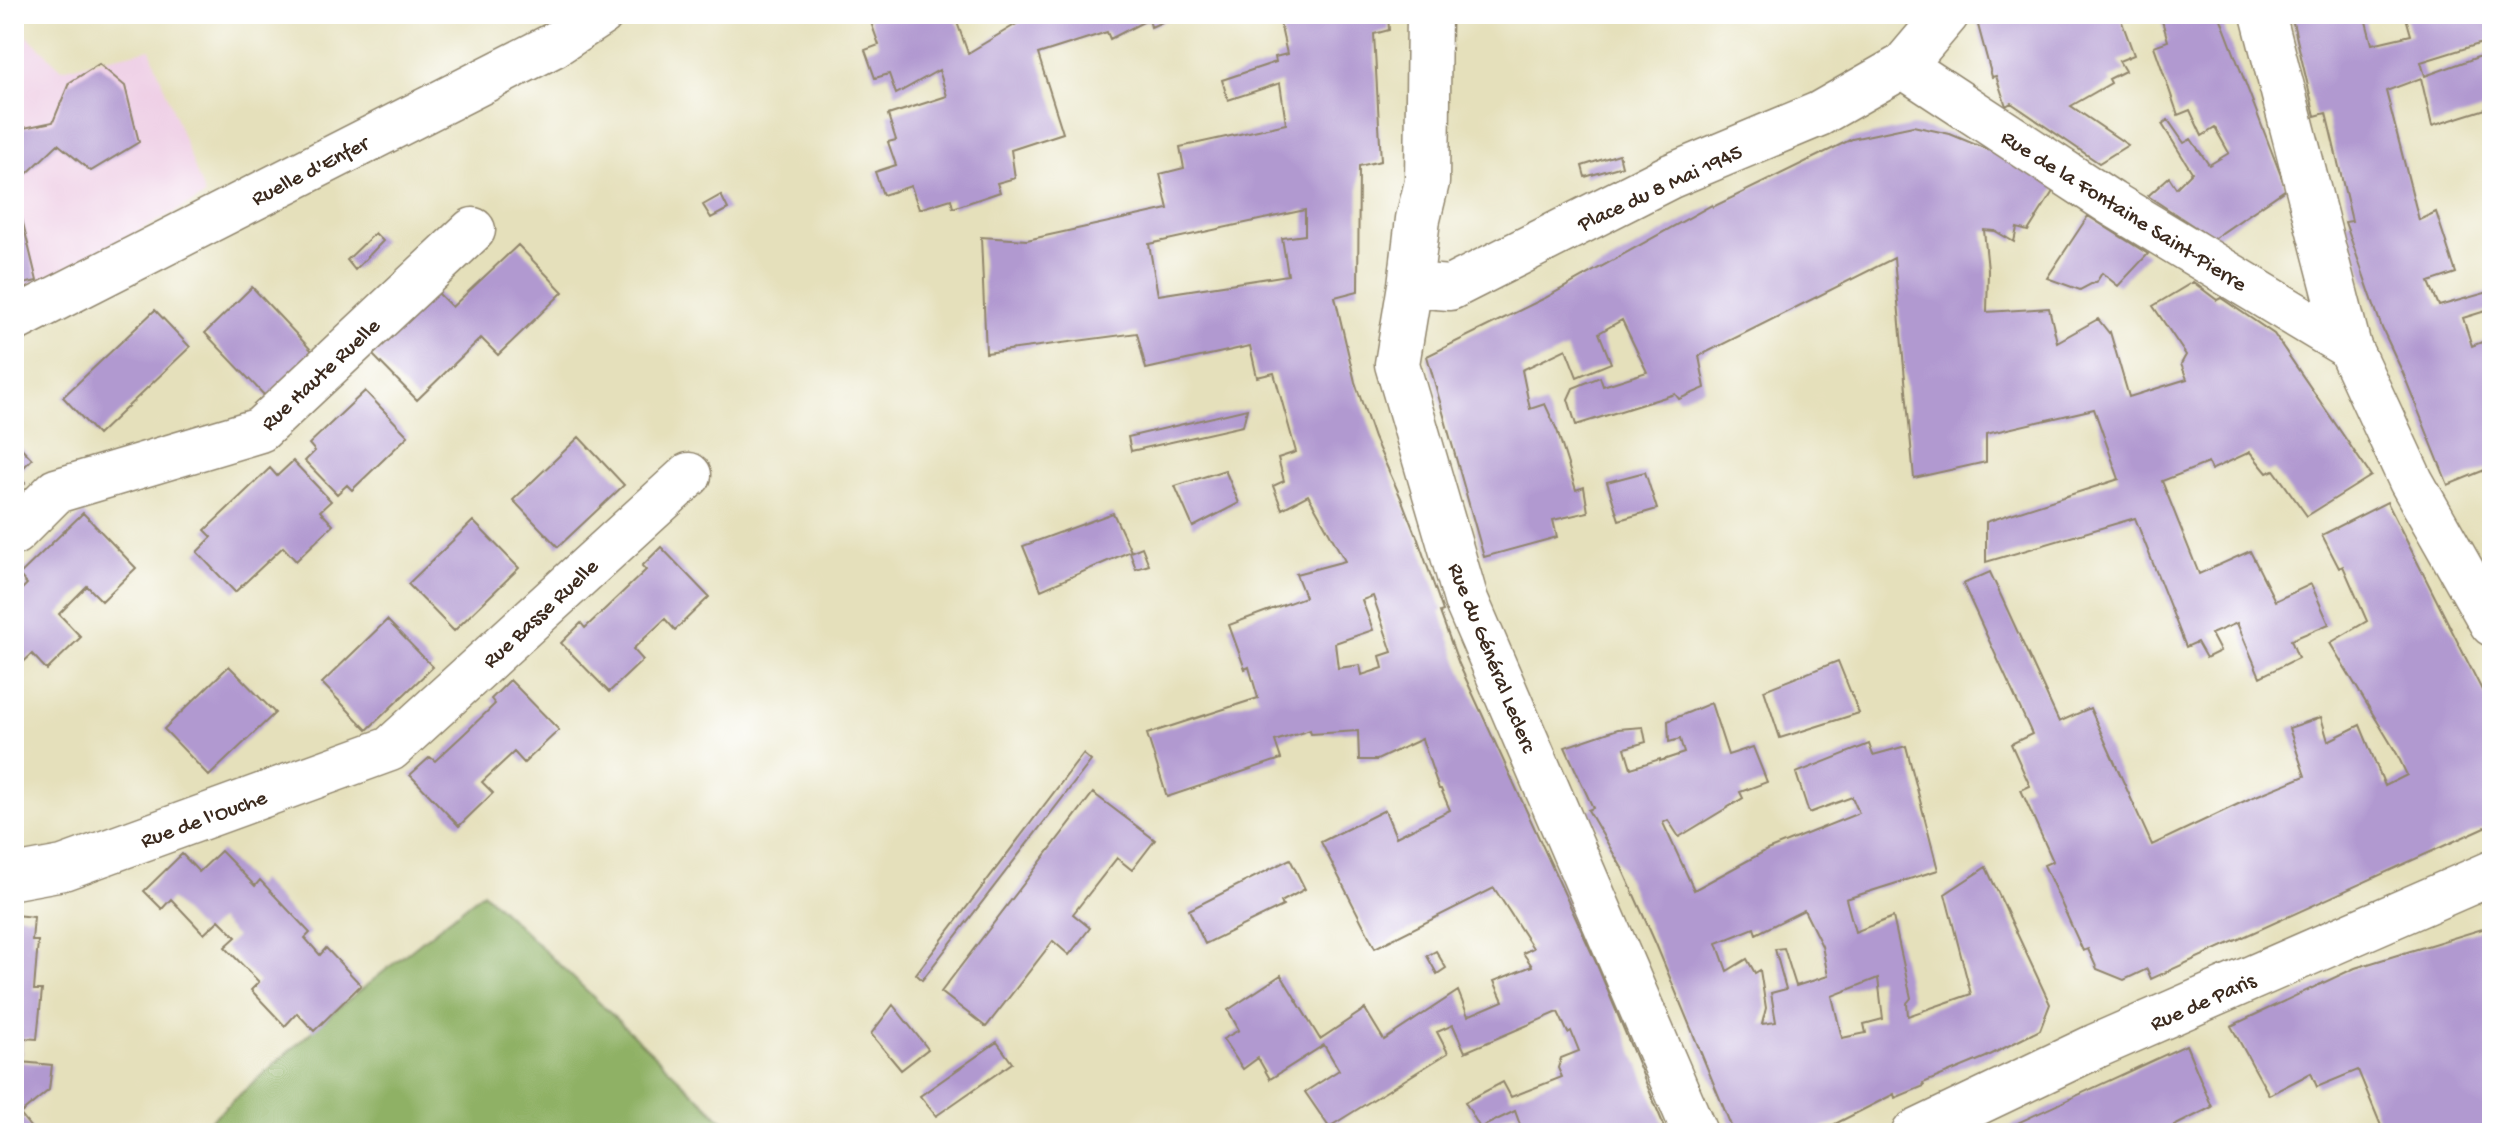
<svg xmlns="http://www.w3.org/2000/svg" width="2506" height="1147" font-family="'Gochi Hand',sans-serif">
  <style>
    .built { fill: #efd0e6 }
    .forest { fill: #8fb165; stroke: #656e42; stroke-width: 2 }
    .building { fill: #b199d0; fill-rule: evenodd }
    .lines { fill: none; stroke-linecap: round; stroke-linejoin: round }
    .minor-casing { stroke: #90856c; stroke-width: 47 }
    .minor { stroke: #fff; stroke-width: 44 }
    .labels { text-anchor: middle; stroke-width: 6; stroke-linejoin: round; paint-order: stroke }
    .street-label { font-size: 22px; fill: #3b2a1e; stroke: #fff }
  </style>
  <rect width="100%" height="100%" fill="#fff"/>
  <filter id="ink" filterUnits="userSpaceOnUse"><feTurbulence type="fractalNoise" baseFrequency=".0125" numOctaves="2"/><feDisplacementMap in="SourceGraphic" scale="16" xChannelSelector="R" yChannelSelector="G"/><feConvolveMatrix kernelMatrix="1 2 1 2 8 2 1 2 1" color-interpolation-filters="sRGB"/></filter>
  <filter id="wash" filterUnits="userSpaceOnUse"><feTurbulence type="fractalNoise" baseFrequency=".006" numOctaves="4" result="noise"/><feDisplacementMap in="SourceGraphic" scale="32" xChannelSelector="R" yChannelSelector="G"/><feGaussianBlur stdDeviation="1.8" result="paint"/><feColorMatrix in="noise" values="0 0 0 0 0 0 0 0 0 0 0 0 0 0 0 0 0 1.4 0 .05"/><feComposite in="paint" operator="in"/></filter>
  <g filter="url(#wash)">
    <rect width="100%" height="100%" fill="#e5e0bb"/>
    <!-- built -->
    <path class="built" d="M14 14 17 26 62 69 150 49 205 196 14 297Z"/>
    <!-- forest -->
    <path class="forest" d="M483 892 736 1133H196L337 1009Z"/>
    <g id="blocks">
      <!-- building -->
      <path class="building" d="M868 14H954L968 53 1033 14H1180L1151 27 1149 19 1110 39 1107 32 1038 54 1063 133 1011 150 1015 178 997 183 1000 192 953 208 951 199 919 209 911 186 883 195 875 172 896 165 888 142 896 140 888 115 947 96 939 70 896 94 889 74 875 78 865 50 879 45Z
        M1303 14H1388L1389 30 1374 34 1381 161 1359 166 1358 291 1335 297 1355 382 1374 438 1401 498 1415 534H1416L1443 611 1440 612 1459 664 1595 960 1667 1133H1523L1515 1111 1480 1128 1465 1102 1503 1082 1511 1097 1562 1077 1558 1068 1561 1058 1579 1051 1571 1031 1568 1033 1558 1012 1465 1052 1453 1025 1437 1032 1448 1053 1329 1127 1305 1092 1339 1070 1324 1045 1270 1079 1258 1058 1243 1069 1223 1039 1239 1030 1228 1010 1281 975 1320 1039 1365 1009 1384 1040 1458 991 1468 1016 1503 1001 1494 981 1532 966 1523 953 1533 948 1494 888 1375 948 1321 842 1385 810 1396 837 1450 810 1441 789H1439L1422 739 1377 760H1359L1358 731 1311 734 1310 730 1275 741 1281 759 1167 797 1147 734 1258 698 1249 667 1245 669 1229 625 1305 597 1296 574 1345 561 1308 495 1282 509 1273 486 1284 481 1278 458 1296 452 1274 373 1257 377 1250 346 1146 369 1137 333 986 353 981 237 1027 240 1168 209 1160 174 1184 168 1180 147 1286 124 1280 83 1228 100 1222 80 1276 62 1275 57 1287 54 1280 23 1304 18ZM1305 210V235L1282 238 1288 275 1158 295 1149 244ZM1373 596 1392 652 1380 656 1383 668 1362 675 1360 665 1338 668 1335 643 1373 630 1362 600Z
        M1975 14H2119L2134 55 2119 61 2125 71 2109 79 2111 83 2071 106 2128 145 2099 163 2011 103 2006 106 1996 76 1992 77Z
        M2160 14H2219L2286 189 2213 239 2148 196 2169 177 2176 188 2192 172 2162 124 2168 120 2184 143 2191 139 2209 165 2229 153 2215 128 2202 136 2190 110 2178 115 2154 46 2168 41Z
        M2291 14H2364L2372 44 2411 35 2405 14H2492V40L2421 62 2425 76 2492 52V107L2432 126 2421 78 2386 91 2419 220 2436 212 2456 273 2429 282 2439 306 2492 291V309L2463 318 2472 346 2492 338V467L2448 485 2403 373 2382 328 2345 222 2352 221 2326 113 2315 116Z
        M99 64 125 86 139 142 91 171 58 144 14 186V130L53 122 69 83Z
        M1913 126 1950 134 1986 149 1984 144 2059 182 2028 231 2017 228 2014 242 1995 231 1984 230 1988 270 1987 312 2049 308 2057 342 2098 319 2109 333 2110 332 2129 397 2187 379 2181 364 2186 355 2153 306 2193 282 2217 300 2221 298 2274 334 2371 476 2307 516 2274 470 2267 473 2250 452 2211 470 2208 463 2162 481 2199 574 2250 551 2275 601 2311 584 2329 624 2291 640 2298 658 2260 677 2237 623 2211 634 2220 651 2206 658 2197 642 2186 647 2135 518 1986 562V522L2119 479 2094 409 1986 434V462L1914 478 1894 258 1699 356 1705 388 1679 399 1675 394 1576 425 1568 399 1573 388 1600 377 1603 386 1647 372 1622 320 1599 333 1611 363 1577 377 1566 349 1522 370 1530 409 1545 404 1557 430 1576 490 1584 487 1588 512 1553 520 1557 537 1484 557 1427 356 1545 298 1712 205 1713 207 1852 139Z
        M1619 154 1622 166 1585 177 1582 166Z
        M14 186 37 281 14 286Z
        M721 195 728 209 711 218 703 205Z
        M2088 216 2148 254 2118 286 2102 273 2097 281 2080 290 2047 278Z
        M375 233 383 241 355 270 347 260Z
        M518 245 563 292 498 355 481 338 417 400 371 353 436 291 452 307Z
        M252 287 314 353 267 398 205 333Z
        M155 310 190 347 98 435 63 397Z
        M365 391 408 436 352 490 347 485 337 494 305 461 315 451 309 444Z
        M1247 409 1243 426 1131 451 1128 437Z
        M579 437 624 485 558 547 513 500Z
        M14 440 32 459 17 474 25 483 14 493Z
        M293 461 331 501 320 511 333 525 296 561 283 547 235 592 197 552 212 537 205 530 270 468 277 476Z
        M1225 470 1239 503 1193 527 1175 486Z
        M1645 472 1657 509 1619 520 1607 482Z
        M2387 502 2492 710V824L2151 979 2147 969 2124 980 2097 969 2088 949 2083 951 2044 865 2053 861 2021 790 2030 786 2011 744 2032 734 1963 584 1990 572 2059 722 2090 708 2152 845 2251 798 2305 776 2289 728 2321 717 2328 741 2360 725 2385 786 2407 775 2397 754 2330 643 2367 621 2343 566 2339 568 2322 535Z
        M83 513 136 568 102 601 87 586 59 614 81 637 47 670 32 654 14 671V597L27 584 19 575Z
        M1113 513 1131 551 1041 590 1023 546Z
        M473 521 519 568 454 631 408 584Z
        M661 547 709 597 675 630 665 619 633 649 643 660 609 692 561 643 581 623 585 628 646 570 642 566Z
        M1142 547 1149 565 1136 569 1130 552Z
        M387 620 433 667 367 730 322 683Z
        M1838 661 1859 713 1780 738 1764 690Z
        M229 666 275 713 209 776 164 729Z
        M510 680 559 730 524 763 514 752 482 782 493 793 459 826 410 775 430 757 435 761 465 733 495 704 491 699Z
        M1711 703 1728 755 1753 747 1767 782 1740 792 1743 798 1679 837 1668 820 1663 823 1694 890 1767 850 1859 813 1852 797 1809 813 1796 773 1869 744 1873 755 1906 746 1938 870 1846 899 1855 932 1893 917 1911 998 1907 1003 1908 1016 1971 994 1945 894 1986 867 2050 1004 2040 1030 1986 1057 1923 1083 1924 1086 1895 1098 1894 1094 1833 1125 1801 1133H1734L1656 944 1622 868 1588 810 1593 808 1565 747 1618 729 1643 727 1646 742 1625 748 1631 768 1660 759V761L1684 753 1680 739 1669 742 1668 721ZM1804 910 1822 946 1828 976 1796 986 1784 948 1775 949 1786 989 1771 993 1776 1022 1762 1024 1766 1008 1760 970 1755 973 1747 959 1727 971 1717 943 1754 928 1756 934ZM1878 978 1883 1019 1864 1024 1866 1033 1842 1038 1832 996Z
        M1083 754 1091 761 922 980 916 974Z
        M1093 793 1155 840 1132 870 1117 858 1073 914 1090 928 1069 955 1053 941 986 1027 941 992Z
        M221 851 255 886 260 880 310 933 305 938 320 955 326 948 361 985 314 1031 297 1013 285 1026 251 990 259 982 225 947 236 937 219 920 204 934 171 899 162 909 144 891 182 854 199 872Z
        M1290 859 1305 889 1281 902 1283 906 1205 944 1189 910Z
        M14 915 34 917 32 941H38L34 990H42L37 1039 23 1038 21 1062 52 1065 49 1090 20 1114 35 1133H14Z
        M2492 926V1133H2384L2358 1070 2317 1087 2311 1073 2269 1095 2231 1026 2355 968Z
        M1436 951 1446 968 1437 974 1427 956Z
        M893 1005 928 1049 901 1070 871 1034Z
        M997 1042 1012 1063 936 1116 920 1096Z
        M2186 1045 2212 1107 2172 1127 2175 1133H1996Z"/>
    </g>
  </g>
  <g filter="url(#ink)">
    <use href="#blocks" fill-opacity="0" stroke="#90856c" stroke-width="2"/>
    <g class="lines">
      <!-- minor casing -->
      <g class="minor-casing">
        <path id="minor" d="M1429 14 1427 182 1418 219 1410 285 1397 364 1466 600 1695 1133
          M2263 14 2349 347 2411 481 2492 624
          M1903 66 2111 203 2349 347
          M1410 285 1450 288 1671 176 1819 114 1903 66 1947 14
          M14 320 554 45 601 14
          M14 533 56 491 260 430 473 230
          M14 877 63 868 390 749 689 475
          M1914 1133 2096 1046 2492 873"/>
      </g>
      <!-- minor -->
      <use href="#minor" class="minor"/>
    </g>
  </g>
  <g class="labels">
    <!-- street labels -->
    <g class="street-label">
      <text transform="translate(309 169) rotate(-27)" y="8">Ruelle d'Enfer</text>
      <text transform="translate(1659 186) rotate(-25)" y="8">Place du 8 Mai 1945</text>
      <text transform="translate(2125 209) rotate(32)" y="8">Rue de la Fontaine Saint-Pierre</text>
      <text transform="translate(319 373) rotate(-43)" y="8">Rue Haute Ruelle</text>
      <text transform="translate(539 612) rotate(-43)" y="8">Rue Basse Ruelle</text>
      <text transform="translate(1494 657) rotate(68)" y="8">Rue du Général Leclerc</text>
      <text transform="translate(203 817) rotate(-20)" y="8">Rue de l'Ouche</text>
      <text transform="translate(2202 1000) rotate(-24)" y="8">Rue de Paris</text>
    </g>
  </g>
  <!-- margin -->
  <rect width="2506" height="1147" fill="none" stroke="#fff" stroke-width="48"/>
</svg>
